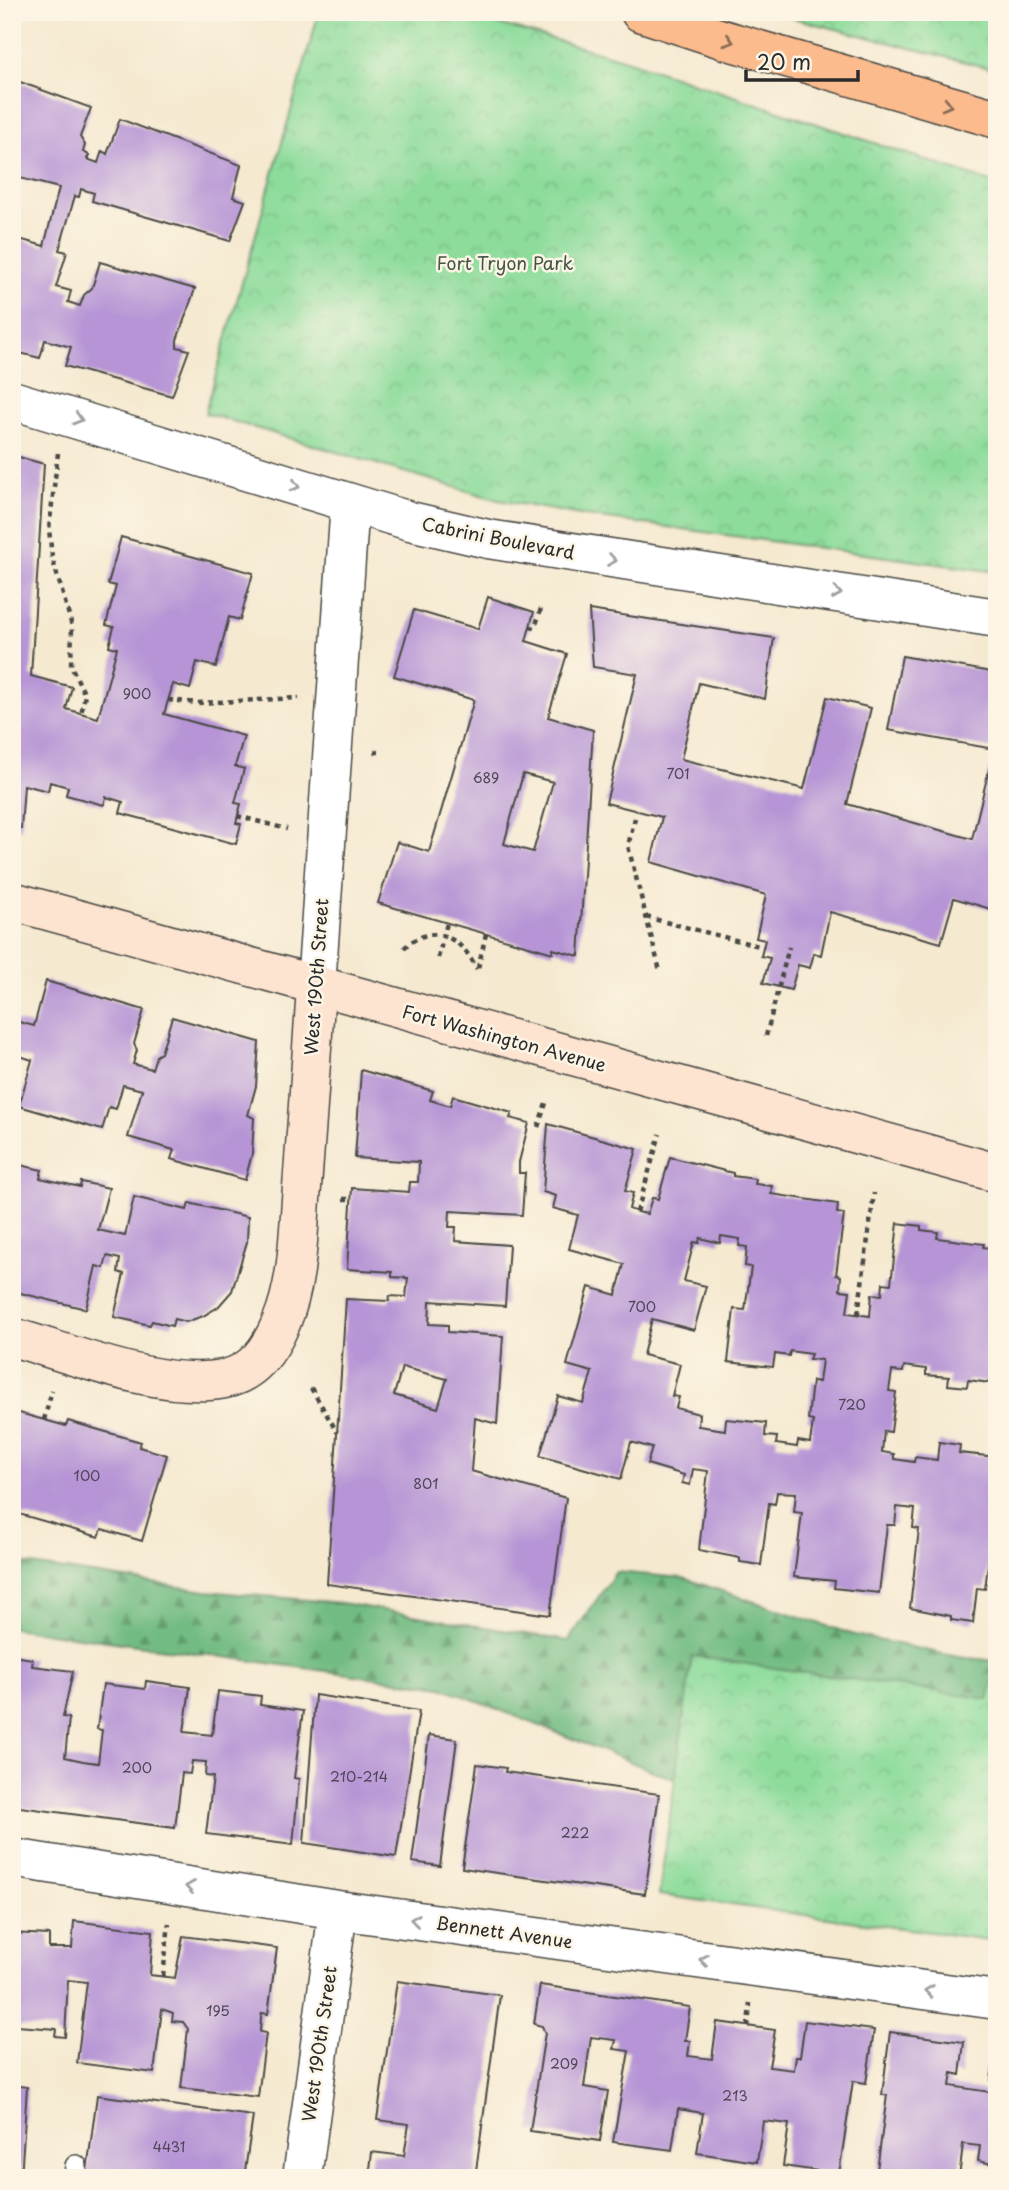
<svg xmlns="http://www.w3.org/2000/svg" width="1009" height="2190" font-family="'Playpen Sans',sans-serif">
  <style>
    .forest { fill: url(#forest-firs); stroke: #4e7457; stroke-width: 2 }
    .park { fill: url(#park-crowns); stroke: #5c8463; stroke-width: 2 }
    .building { fill: #b694d5; fill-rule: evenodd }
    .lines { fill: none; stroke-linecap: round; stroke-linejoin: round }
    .lane-casing { stroke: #494844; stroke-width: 24 }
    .street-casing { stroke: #494844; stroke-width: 41 }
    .secondary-casing { stroke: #494844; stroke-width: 41 }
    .highway-casing { stroke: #494844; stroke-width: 41 }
    .path { stroke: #494844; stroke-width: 4.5; stroke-dasharray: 5 5; stroke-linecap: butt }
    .lane { stroke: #fff; stroke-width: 21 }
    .street { stroke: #fff; stroke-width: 38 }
    .secondary { stroke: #fde4d1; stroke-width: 38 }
    .highway { stroke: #fbbb8c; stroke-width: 38 }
    .oneway { stroke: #896c57 }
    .oneway2 { stroke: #a0a0a0 }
    .labels { text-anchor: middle; stroke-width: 5; stroke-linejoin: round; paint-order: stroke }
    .number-label { font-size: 14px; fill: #4e4556 }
    .park-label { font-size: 18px; fill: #445747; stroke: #fcf5e5 }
    .street-label { font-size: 18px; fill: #2b2b2b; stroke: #fcf5e5 }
  </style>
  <defs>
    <pattern id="forest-firs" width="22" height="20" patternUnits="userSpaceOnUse" patternTransform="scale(1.75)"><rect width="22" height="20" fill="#72bc83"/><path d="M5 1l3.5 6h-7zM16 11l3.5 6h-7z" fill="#5e996b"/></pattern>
    <pattern id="park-crowns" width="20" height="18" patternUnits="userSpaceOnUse" patternTransform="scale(1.75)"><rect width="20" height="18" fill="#8ddc9b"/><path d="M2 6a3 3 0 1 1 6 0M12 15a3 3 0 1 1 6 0" fill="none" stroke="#7abd86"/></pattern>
  </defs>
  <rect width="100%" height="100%" fill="#fcf5e5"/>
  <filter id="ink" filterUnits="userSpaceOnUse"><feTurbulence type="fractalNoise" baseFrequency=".0143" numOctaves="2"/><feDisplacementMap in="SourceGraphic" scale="14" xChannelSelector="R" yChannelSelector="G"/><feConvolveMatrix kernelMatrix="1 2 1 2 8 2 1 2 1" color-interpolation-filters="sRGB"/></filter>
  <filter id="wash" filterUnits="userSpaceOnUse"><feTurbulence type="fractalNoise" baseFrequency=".00686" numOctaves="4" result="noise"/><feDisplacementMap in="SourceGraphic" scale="28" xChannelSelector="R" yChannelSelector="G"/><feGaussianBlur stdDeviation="1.57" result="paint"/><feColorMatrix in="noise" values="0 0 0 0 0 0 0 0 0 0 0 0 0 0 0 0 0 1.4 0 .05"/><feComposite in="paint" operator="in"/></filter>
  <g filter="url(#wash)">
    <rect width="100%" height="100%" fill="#f5e9d0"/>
    <!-- forest -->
    <path class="forest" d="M12 1562 206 1591 341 1603 568 1641 616 1572 683 1578 854 1635 958 1657 997 1661V1914L759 1813 442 1687 12 1628Z"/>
    <!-- park -->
    <path class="park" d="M319 12H456L623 59 997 184V572L586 516 498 500 205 413Z
      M769 12H997V70Z
      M692 1656 988 1699 997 1667V1941L659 1895Z"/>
    <g id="blocks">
      <!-- building -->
      <path class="building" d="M12 79 91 108 80 137 85 145 83 152 89 155 87 159 98 163 102 151 107 154 120 119 241 165 233 197 245 201 230 241 92 201 94 193 81 189 79 197 75 196 59 250 67 252 56 287 71 291 68 302 80 306 84 295 92 288 100 262 195 289 177 340V347L189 350 172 396 65 366 71 347 45 340 40 358 12 351V237L44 246 59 188 12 176Z
        M12 455 44 464 31 676 72 687 66 709 98 718 117 648 109 646 114 627 106 625 116 586 108 584 121 537 253 573 240 620 229 617 216 667 197 662 190 689 173 684 164 714 244 736 235 766 244 769 235 803 241 804 236 823 241 824 236 844 120 813 123 802 106 797 104 805 66 795 68 787 50 782 48 791 24 785 21 829 12 827Z
        M488 597 534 612 526 641 567 654 548 717 593 730 579 956 553 949V953L378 903 397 842 429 852 474 700 394 676 414 610 478 629ZM523 774 553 782 533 852 504 844Z
        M589 610 774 638 765 699 699 683 681 759 804 789 827 697 871 708 847 804 972 839 994 749 888 730 902 656 997 673V911L954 898 941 943 830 912 821 955 814 953 810 968 798 965 791 990 763 983 770 958 761 956 765 940 756 938 766 895 651 862 662 817 606 803 637 674 593 667Z
        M46 981 144 1010 134 1044 137 1050 133 1064 152 1069 156 1056 161 1053 172 1017 259 1042 256 1086 248 1115 254 1118 252 1154 245 1180 171 1159 174 1150 128 1137 142 1090 123 1085 116 1109 109 1107 102 1130 19 1106 32 1060 17 1055 12 1068V1020L34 1026Z
        M361 1070 433 1091 430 1100 450 1106 453 1096 512 1113 510 1118 529 1123 519 1162V1173H525L522 1215 450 1211 449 1227H456L455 1241 509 1245 505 1306 430 1301 429 1324 448 1325V1332L503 1336 497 1424 475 1418 471 1471 566 1498 550 1615 327 1584 346 1299 389 1301 390 1296 406 1297 408 1278 392 1277V1272L347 1269 352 1188 409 1192 410 1182H418L419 1162 355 1158ZM402 1367 447 1379 438 1408 394 1395Z
        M548 1124 637 1149 625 1191 633 1193 629 1209 637 1212 647 1214 652 1198 658 1199 670 1157 733 1173V1176L756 1179 755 1184 772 1186 771 1194 838 1204 837 1213 844 1214 836 1275 841 1276 840 1290 850 1291 847 1313 870 1316 872 1294 882 1295 883 1283 891 1284 898 1223 921 1226V1230L938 1232 937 1238 984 1244 983 1247 997 1249V1298L993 1324H997V1384L968 1380 967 1387 948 1385 949 1377 926 1375V1369L904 1366 903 1372 892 1371 889 1391 896 1392 891 1432 884 1431 882 1452 894 1454V1459L914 1462 915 1457 937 1460 939 1442 960 1445 959 1453 997 1457V1492L985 1589 977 1588 973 1623 951 1620V1616L910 1608 919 1529 913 1528 915 1509 897 1507 895 1525H887L879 1593 834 1588 835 1581 794 1577 802 1513 794 1512 796 1493 777 1492 775 1504 769 1503 761 1565 740 1562V1558L699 1550 708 1471 693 1469 690 1485 682 1483 684 1475 647 1464 652 1448 631 1442 621 1479 540 1456 558 1396 583 1403 592 1372 567 1365 589 1287 616 1295 624 1264 569 1249 578 1215 553 1208 556 1196 543 1192ZM721 1236 740 1239 739 1246 747 1247 745 1266 751 1267 745 1310 734 1309 728 1362 773 1367 775 1354 789 1356 790 1351 811 1354 809 1359 822 1360 819 1382 812 1381 808 1420 813 1421 810 1443 798 1441 797 1447 776 1444 777 1437 765 1436 766 1423 726 1419 725 1430 698 1426 699 1414 676 1408 679 1397 672 1396 680 1364 643 1355 652 1319 694 1330 706 1286 684 1281 694 1242 699 1243 700 1238 720 1243Z
        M16 1164 42 1170 40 1178 80 1187 81 1182 109 1188 98 1230 125 1236 134 1197 187 1210 189 1203 248 1217 247 1242 232 1291 218 1307 203 1316 186 1322 174 1319 172 1326 152 1321 150 1325 114 1317 124 1274 118 1272 120 1259 107 1256 104 1268 96 1266 86 1309 12 1291V1260L16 1244H12V1179Z
        M12 1411 66 1426 68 1421 141 1442 139 1447 167 1455 142 1541 102 1529 99 1537 12 1512Z
        M12 1656 33 1659 32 1666 73 1671 63 1717 69 1718 65 1757 83 1761 98 1763 102 1730 97 1729 103 1684 145 1689 146 1681 190 1687 184 1732 212 1735 218 1691 261 1696 260 1705 303 1711 294 1778 299 1779 293 1845 206 1834 213 1777 205 1776 206 1762 192 1761 190 1774 182 1773 175 1828 12 1806Z
        M315 1695 419 1711 396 1857 304 1843Z
        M429 1735 457 1739 440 1866 412 1862Z
        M477 1764 506 1768 505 1772 659 1794 645 1894 462 1868Z
        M74 1921 153 1931 150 1975 175 1978 183 1936 277 1948 268 2014 262 2013 261 2017 260 2032 266 2033 258 2097 181 2088 188 2029 183 2022 172 2021 173 2013 162 2009 154 2073 77 2063 87 1982 68 1980 65 2037 55 2036 56 2029 17 2026V2033H12V1933L49 1935V1948H72Z
        M397 1981 500 1995 475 2178H369L372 2152 404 2156 409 2124 377 2120Z
        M540 1985 690 2007 685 2041H690L688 2056 712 2059 717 2022 775 2030 769 2067 794 2070 796 2057H800L805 2021 874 2030 866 2083 853 2081 839 2174 783 2166 789 2124 763 2121 757 2162 697 2153 703 2113 678 2109 672 2150 613 2142 629 2051 614 2049 616 2040 591 2037 584 2087 608 2091 600 2141 530 2131 545 2033 542 2026 534 2024Z
        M890 2032 964 2042 960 2075 952 2073 950 2086 997 2093V2154L993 2164 978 2161 980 2146 963 2144 959 2178H876L887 2095H882Z
        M995 2051H997V2081L991 2080Z
        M12 2085 27 2087 21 2178H12Z
        M97 2095 253 2116 244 2178H86Z"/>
    </g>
  </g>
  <g filter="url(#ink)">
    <use href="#blocks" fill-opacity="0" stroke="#494844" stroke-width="2"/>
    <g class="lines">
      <!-- lane casing -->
      <g class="lane-casing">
        <path id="lane" d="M75 2178 76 2166"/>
      </g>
      <!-- street casing -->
      <g class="street-casing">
        <path id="street" d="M12 400 410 521 488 539 997 618
          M316 986 350 503
          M12 1858 338 1910 997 2000
          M302 2178 338 1910"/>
      </g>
      <!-- secondary casing -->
      <g class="secondary-casing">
        <path id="secondary" d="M12 901 997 1173
          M12 1337C73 1354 161 1391 224 1379 254 1373 270 1349 281 1323 299 1281 298 1231 302 1187 307 1120 312 1053 316 986"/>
      </g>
      <!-- highway casing -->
      <g class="highway-casing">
        <path id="highway" d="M640 12 725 40 997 119"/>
      </g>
      <!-- path -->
      <path class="path" d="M58 453 49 529 52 557 72 626 71 666 85 695 81 714
        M530 627 535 628 542 605
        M168 700 197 703 299 698
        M374 752H382
        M237 816 287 829
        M635 818 628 846 660 971
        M646 917 763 947
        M404 948C433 921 461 937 477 969
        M438 958 447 923
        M478 968 486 934
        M766 1036 789 947
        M538 1127 546 1103
        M343 1199H352
        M637 1212 660 1134
        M858 1314 874 1193
        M311 1388 337 1432
        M44 1420 52 1390
        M163 1976 169 1923
        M748 2027 750 2003"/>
      <!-- lane -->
      <use href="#lane" class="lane"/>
      <!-- street -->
      <use href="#street" class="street"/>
      <!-- secondary -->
      <use href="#secondary" class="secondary"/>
      <!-- highway -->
      <use href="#highway" class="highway"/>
    </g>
    <!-- one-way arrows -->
    <defs><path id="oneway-chevron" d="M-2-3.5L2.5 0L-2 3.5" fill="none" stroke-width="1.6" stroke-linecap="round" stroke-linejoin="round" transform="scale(1.75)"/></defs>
    <g class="oneway">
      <use href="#oneway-chevron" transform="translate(729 41) rotate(17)"/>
      <use href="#oneway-chevron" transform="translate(947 105) rotate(15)"/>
    </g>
    <g class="oneway2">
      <use href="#oneway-chevron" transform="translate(78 419) rotate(16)"/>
      <use href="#oneway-chevron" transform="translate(295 486) rotate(17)"/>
      <use href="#oneway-chevron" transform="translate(612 560) rotate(9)"/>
      <use href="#oneway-chevron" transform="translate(837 593) rotate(9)"/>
      <use href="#oneway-chevron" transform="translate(190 1887) rotate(-171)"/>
      <use href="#oneway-chevron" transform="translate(415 1920) rotate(-172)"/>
      <use href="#oneway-chevron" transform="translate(704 1960) rotate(-172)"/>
      <use href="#oneway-chevron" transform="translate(929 1991) rotate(-172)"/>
    </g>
  </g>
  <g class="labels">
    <!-- number labels -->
    <g class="number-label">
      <text x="137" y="699">900</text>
      <text x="678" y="779">701</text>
      <text x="486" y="783">689</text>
      <text x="642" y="1312">700</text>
      <text x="852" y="1410">720</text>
      <text x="87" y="1481">100</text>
      <text x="426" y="1489">801</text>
      <text x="137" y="1773">200</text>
      <text x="359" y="1782">210-214</text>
      <text x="575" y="1838">222</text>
      <text x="218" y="2016">195</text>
      <text x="564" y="2069">209</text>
      <text x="735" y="2101">213</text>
      <text x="169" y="2152">4431</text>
    </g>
    <!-- park labels -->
    <g class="park-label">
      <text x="505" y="270">Fort Tryon Park</text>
    </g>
    <!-- street labels -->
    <g class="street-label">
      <text transform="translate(498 539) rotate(11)" y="6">Cabrini Boulevard</text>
      <text transform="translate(317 977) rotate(-86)" y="6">West 190th Street</text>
      <text transform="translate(504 1039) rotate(15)" y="6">Fort Washington Avenue</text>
      <text transform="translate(504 1933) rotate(8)" y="6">Bennett Avenue</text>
      <text transform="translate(320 2044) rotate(-82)" y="6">West 190th Street</text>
    </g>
  </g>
  <!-- margin -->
  <rect width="1009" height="2190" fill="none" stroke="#fcf5e5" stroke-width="42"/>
  <!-- scale -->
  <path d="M746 70v10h112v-10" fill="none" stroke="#2b2b2b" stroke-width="3.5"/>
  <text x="757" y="70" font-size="21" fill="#2b2b2b" stroke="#fcf5e5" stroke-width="5" paint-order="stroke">20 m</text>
</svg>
